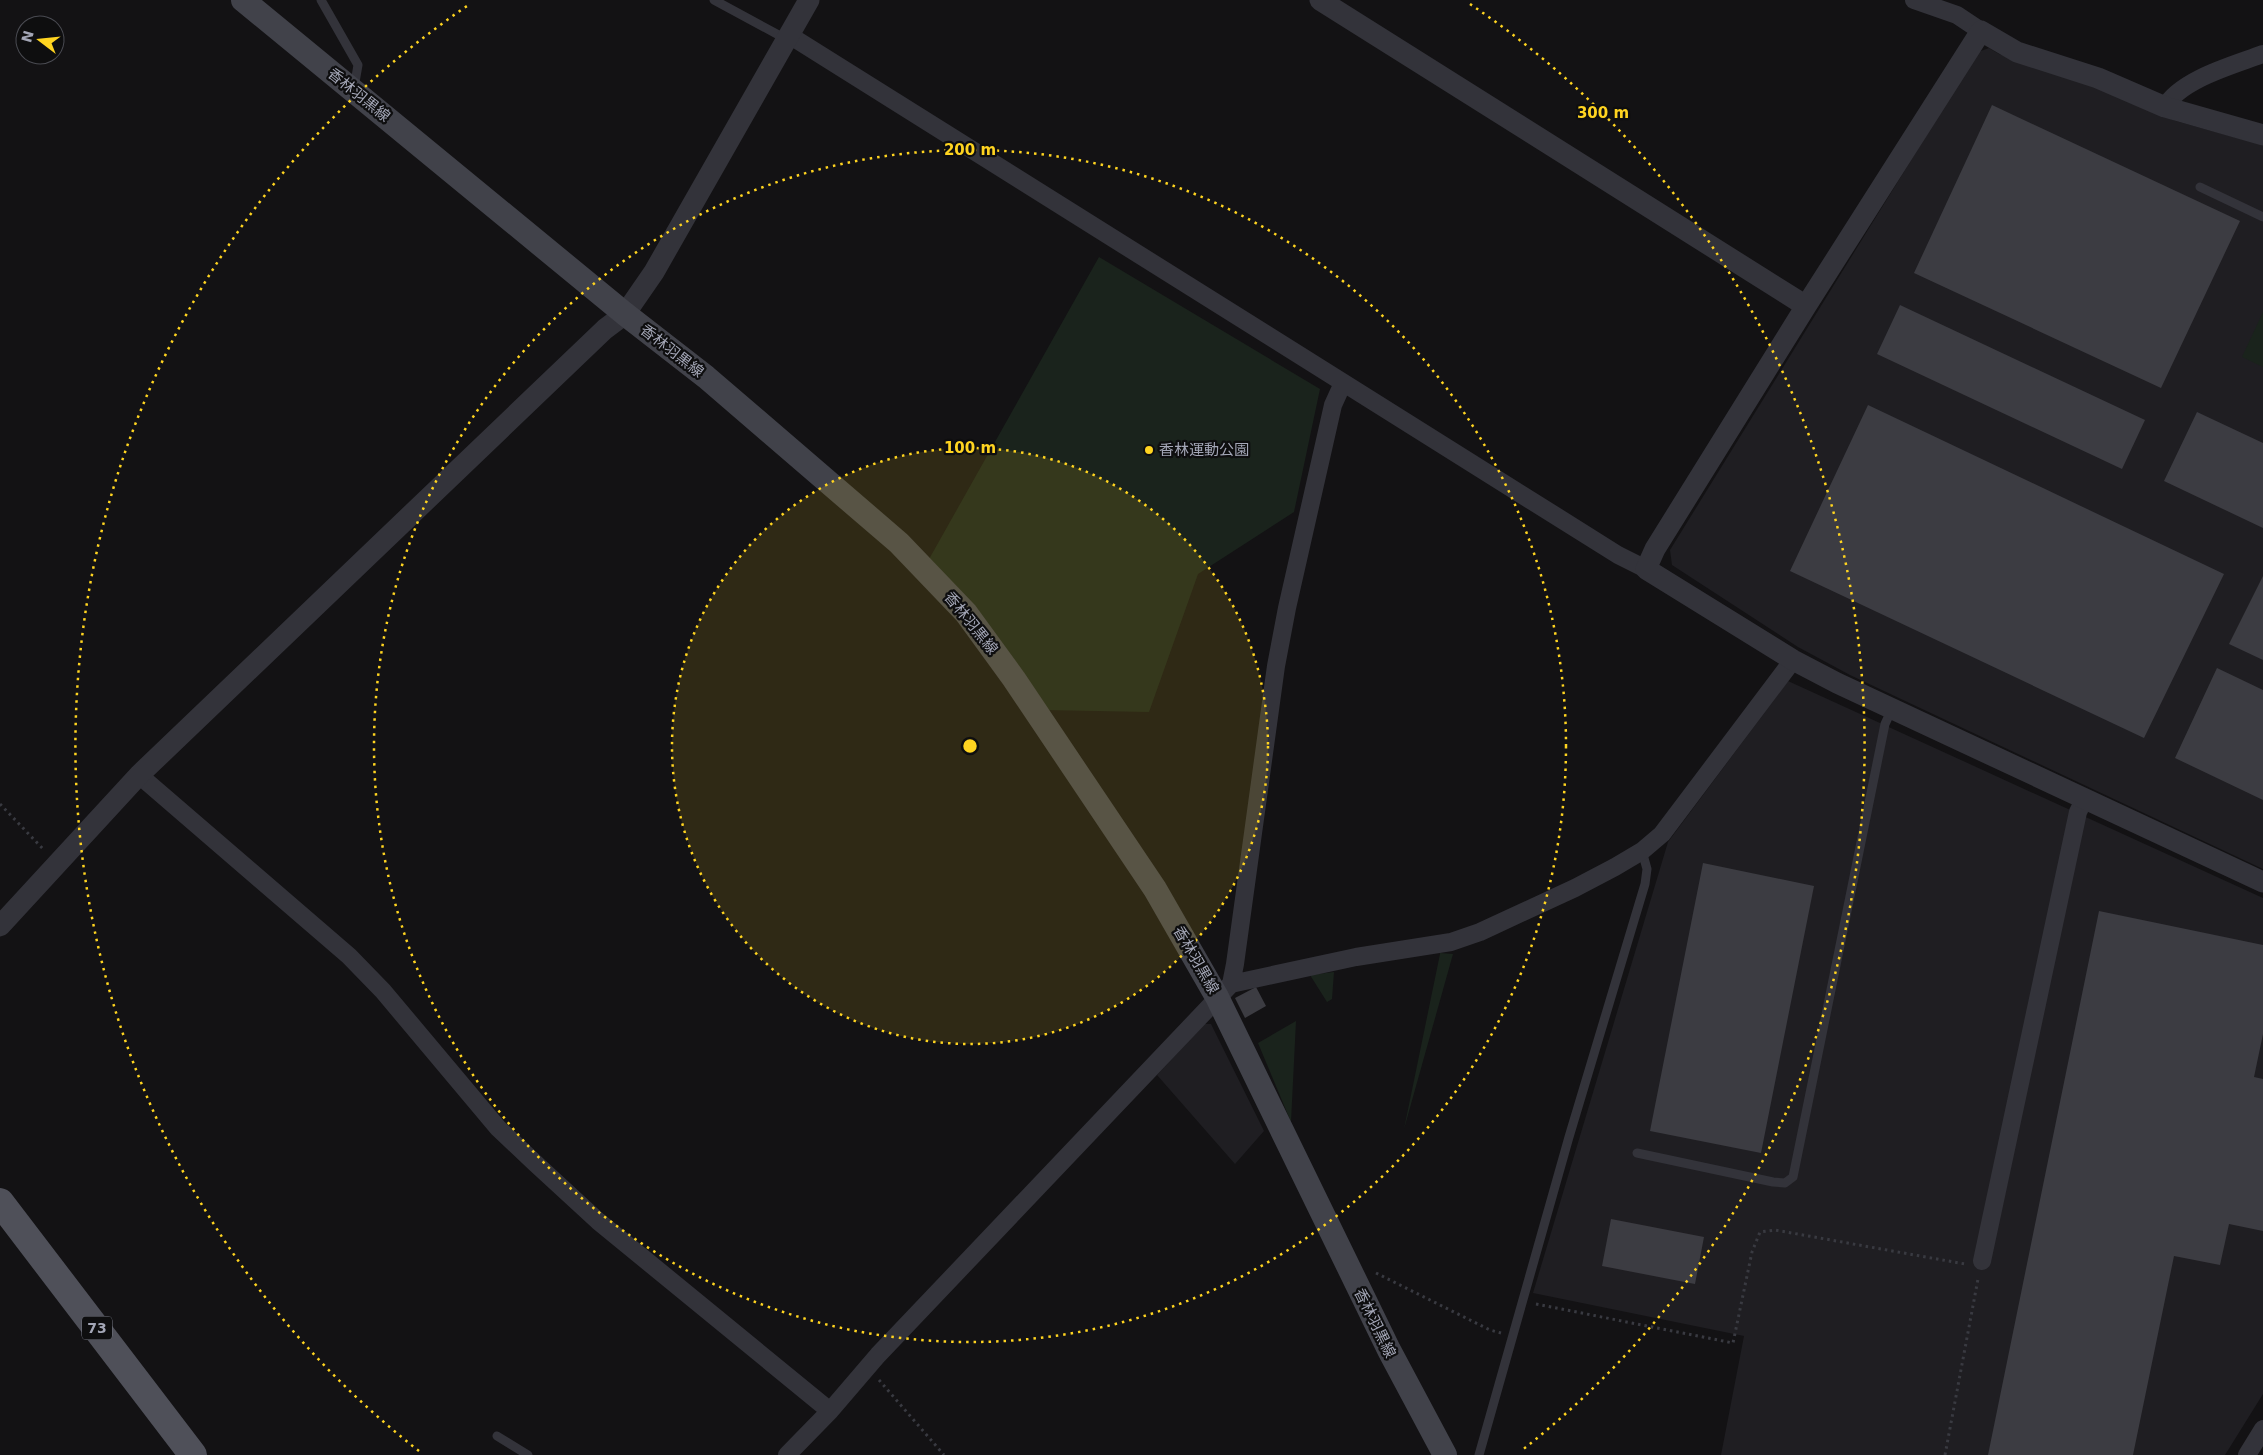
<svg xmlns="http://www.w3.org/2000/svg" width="2263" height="1455" font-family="'DejaVu Sans','Noto Sans JP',sans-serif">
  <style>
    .built { fill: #1f1e22 }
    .green { fill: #1a231c }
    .building { fill: #3c3c42 }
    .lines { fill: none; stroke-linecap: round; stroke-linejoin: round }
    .path { stroke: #393a41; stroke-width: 3; stroke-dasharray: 2.5 4; stroke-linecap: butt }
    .service { stroke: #33333a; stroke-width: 9 }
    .minor { stroke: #33333a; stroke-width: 18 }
    .tertiary { stroke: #33333a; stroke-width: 21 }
    .secondary { stroke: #41424a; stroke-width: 24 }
    .primary { stroke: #4f5059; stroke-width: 28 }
    .ring { fill: none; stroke: #ffd420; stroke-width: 2.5; stroke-dasharray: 2.5 5 }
    .poi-dot { fill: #ffd420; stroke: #0e0e0f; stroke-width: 2 }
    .labels { text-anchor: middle; stroke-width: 4.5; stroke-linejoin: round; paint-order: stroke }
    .shield { fill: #0e0e0f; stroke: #767884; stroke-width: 1 }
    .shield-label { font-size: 14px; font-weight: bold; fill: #a3a6b6 }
    .street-label { font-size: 15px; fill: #a3a6b6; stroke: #0e0e0f }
    .poi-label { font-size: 15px; fill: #a3a6b6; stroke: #0e0e0f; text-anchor: start }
    .centre { fill: #ffd420; stroke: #0e0e0f; stroke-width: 2.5 }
    .ring-label { font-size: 15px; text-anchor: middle; font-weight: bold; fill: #ffd420; stroke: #0e0e0f; stroke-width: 4.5; stroke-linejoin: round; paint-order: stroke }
  </style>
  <rect width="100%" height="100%" fill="#131214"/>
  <!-- built -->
  <path class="built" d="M1989 48 1999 54 2099 88 2176 121 2263 145V869L1850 675 1798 647 1672 565 1670 550 1978 52Z
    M1788 681 2263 898V1394L2225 1455H1721L1744 1336 1533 1293 1668 842Z
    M1204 1024H1211L1264 1131 1235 1164 1157 1075Z"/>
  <!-- green -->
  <path class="green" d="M1099 257 1320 389 1294 512 1198 574 1149 712 1045 710 928 561Z
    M2263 312V367L2242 357Z
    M1440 953 1453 954 1404 1129 1440 954Z
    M1334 972 1332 999 1327 1002 1310 975Z
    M1296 1021 1291 1122 1258 1043Z"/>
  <!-- building -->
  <path class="building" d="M1992 105 2240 221 2161 388 1914 273Z
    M1900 305 2145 420 2122 469 1877 354Z
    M1868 405 2224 574 2144 738 1790 571Z
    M2197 412 2263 443V528L2164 481Z
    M2263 576V660L2229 644Z
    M2217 668 2263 690V800L2175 758Z
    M1703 863 1814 886 1761 1153 1650 1131Z
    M2099 911 2263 945V1034L2254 1077 2263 1079V1231L2229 1224 2220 1265 2174 1256 2133 1455H1988Z
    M1256 987 1266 1006 1245 1018 1235 998Z
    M1611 1219 1704 1237 1695 1284 1602 1266Z"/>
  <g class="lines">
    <!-- path -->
    <path class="path" d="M0 804 44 850
      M1376 1273 1490 1330 1501 1333
      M1536 1304 1733 1343 1752 1252 1760 1232 1775 1230 1965 1264
      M879 1380 944 1455
      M1945 1455 1978 1279"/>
    <!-- service -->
    <path class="service" d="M321 0 358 65 354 88
      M714 0 786 39
      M2200 187 2263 217
      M1637 1153 1773 1182 1785 1183 1793 1177 1885 724 1892 709
      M497 1436 528 1455
      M1479 1455 1569 1137 1645 884 1647 869 1642 851"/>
    <!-- minor -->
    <path class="minor" d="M1914 0 1957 15 1981 31
      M789 35 1618 555 1646 569
      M2165 107C2181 79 2234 65 2263 54
      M139 775 349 956 383 991 498 1128 535 1163 598 1221 830 1411
      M1231 984 1235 964 1276 666 1287 608 1333 405 1343 383
      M1982 1261 2078 812 2085 798
      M787 1455 830 1411 878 1355 1231 984 1356 957 1451 942 1480 932 1575 888 1615 867 1642 851 1662 834 1793 660
      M2247 1455 2263 1429"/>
    <!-- tertiary -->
    <path class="tertiary" d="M1320 0 1806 306
      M2263 135 2165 107 2098 78 2017 52 1981 31 1806 306 1655 549 1646 569 1793 660 1837 683 2263 882
      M0 926 139 775 605 329 625 314 654 272 809 0"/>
    <!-- secondary -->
    <path class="secondary" d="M243 0 625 314 706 377 899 543 966 613 1014 679 1155 889 1217 997 1389 1350 1445 1455"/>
    <!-- primary -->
    <path class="primary" d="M0 1202 193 1455"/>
  </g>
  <!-- distance rings -->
  <circle cx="970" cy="746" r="298" fill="#ffd420" fill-opacity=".12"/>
  <g class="ring">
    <circle cx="970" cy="746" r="298"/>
    <circle cx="970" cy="746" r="596"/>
    <path d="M419 1451A895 895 0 0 1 470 4M1470 4A895 895 0 0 1 1521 1451"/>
  </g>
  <!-- markers -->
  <circle class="poi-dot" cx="1149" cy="450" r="5"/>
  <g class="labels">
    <!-- shield labels -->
    <rect class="shield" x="82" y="1316.5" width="30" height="23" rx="4"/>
    <g class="shield-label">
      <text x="97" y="1333">73</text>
    </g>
    <!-- street labels -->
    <g class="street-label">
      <text transform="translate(359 95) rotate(39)" y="5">香林羽黒線</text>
      <text transform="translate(672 351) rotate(38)" y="5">香林羽黒線</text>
      <text transform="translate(971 623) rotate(51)" y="5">香林羽黒線</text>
      <text transform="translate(1196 960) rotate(60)" y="5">香林羽黒線</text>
      <text transform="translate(1375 1323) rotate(64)" y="5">香林羽黒線</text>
    </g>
    <!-- poi labels -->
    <g class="poi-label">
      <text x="1159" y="455">香林運動公園</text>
    </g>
  </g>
  <circle cx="970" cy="746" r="8" class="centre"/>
  <g class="ring-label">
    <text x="1603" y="118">300 m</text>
    <text x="970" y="155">200 m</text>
    <text x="970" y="453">100 m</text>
  </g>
  <!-- north arrow -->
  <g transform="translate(40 40) rotate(286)"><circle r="24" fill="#0e0e0f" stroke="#4a4b52"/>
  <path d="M0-4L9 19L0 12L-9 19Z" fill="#ffd420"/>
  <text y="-8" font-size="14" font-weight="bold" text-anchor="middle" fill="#a3a6b6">N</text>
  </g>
</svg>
